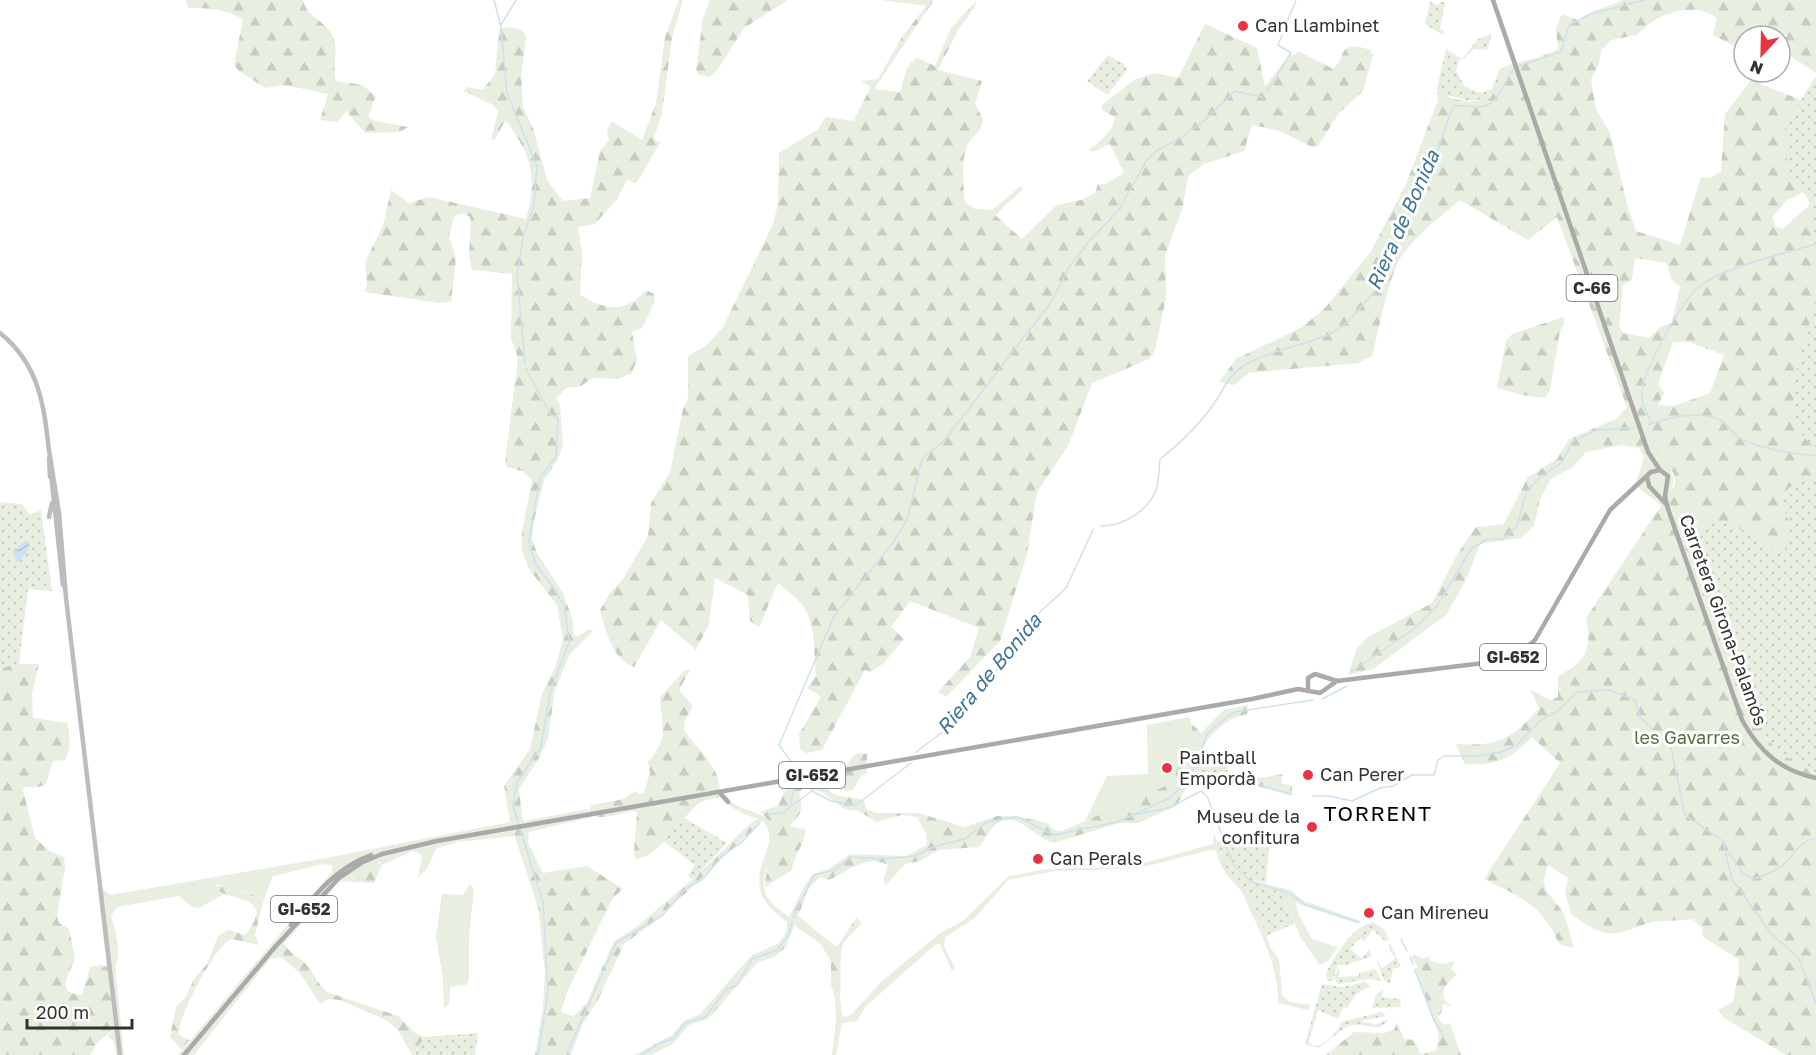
<svg xmlns="http://www.w3.org/2000/svg" width="1816" height="1055" font-family="'Golos Text',sans-serif">
  <style>
    .grass { fill: #e8eee0 }
    .forest { fill: url(#forest-firs); fill-rule: evenodd }
    .park { fill: url(#park-dots) }
    .water { fill: url(#water-waves) }
    .lines { fill: none; stroke-linecap: round; stroke-linejoin: round }
    .stream { stroke: #cde1ee; stroke-width: 1.5 }
    .secondary { stroke: #bcbcbc; stroke-width: 4.5 }
    .primary { stroke: #aaa; stroke-width: 4.5 }
    .poi-dot { fill: #e93342; stroke: #fff; stroke-width: 2 }
    .labels { text-anchor: middle; stroke-width: 6; stroke-linejoin: round; paint-order: stroke }
    .shield { fill: #fff; stroke: #707070; stroke-width: 1.5 }
    .shield-label { font-size: 16px; font-weight: bold; fill: #323232 }
    .poi-label { font-size: 18px; fill: #323232; stroke: #fff; text-anchor: start }
    .street-label { font-size: 18px; fill: #323232; stroke: #fff }
    .park-label { font-size: 18px; fill: #55703d; stroke: #fff }
    .water-label { font-size: 20px; font-style: italic; fill: #3d7497; stroke: #fff }
    .quarter-label { font-size: 21px; letter-spacing: 1.5px; fill: #000; stroke: #fff }
  </style>
  <defs>
    <pattern id="forest-firs" width="22" height="20" patternUnits="userSpaceOnUse" patternTransform="scale(1.5)"><rect width="22" height="20" fill="#e8eee0"/><path d="M5 1l3.5 6h-7zM16 11l3.5 6h-7z" fill="#c7cdc1"/></pattern>
    <pattern id="park-dots" width="8" height="8" patternUnits="userSpaceOnUse" patternTransform="scale(1.5)"><rect width="8" height="8" fill="#e8eee0"/><path d="M2 2h.1M6 6h.1" fill="none" stroke="#c7cdc1" stroke-width="1.8" stroke-linecap="round"/></pattern>
    <pattern id="water-waves" width="16" height="10" patternUnits="userSpaceOnUse" patternTransform="scale(1.5)"><rect width="16" height="10" fill="#cde1ee"/><path d="M0 5q4-4 8 0t8 0" fill="none" stroke="#b0c2cd"/></pattern>
  </defs>
  <rect width="100%" height="100%" fill="#fff"/>
  <!-- grass -->
  <path class="grass" d="M1639 448 1656 451C1676 476 1680 477 1662 506L1635 485 1644 458Z
    M1189 717C1198 736 1194 772 1174 784 1151 799 1111 810 1085 821L1107 776 1148 774 1147 725Z
    M727 796C739 815 765 806 774 830 782 851 754 876 768 898 773 905 782 912 789 917L788 923C766 907 753 892 762 864 765 853 771 844 769 832 768 826 764 824 763 820 748 817 731 809 720 797Z
    M588 809 587 814 592 817 529 832 525 821Z
    M1207 813 1217 842 1261 917 1270 947 1279 959 1282 995 1290 1002 1311 1005 1308 1010 1278 1003C1279 964 1258 929 1243 894 1240 887 1232 882 1228 876 1222 869 1219 860 1216 851L1210 850 1140 868 1055 871 1008 880 975 918 945 937 944 946 955 968 952 971 940 944H936L865 1007 857 1021 842 1023 836 1055H832L836 1021 835 997 840 998 842 1015 846 1017 852 1014 882 981 940 933 963 921 1009 876 1045 869 1120 867 1144 863 1213 844 1214 832 1203 814Z
    M510 822 515 836 457 842 436 849 427 869 418 878 422 855 413 851 382 865 379 862 353 877 352 882 340 881 270 959 194 1055H178L332 872V866L324 864 273 876 264 899C247 892 232 885 214 885L224 894 199 908 192 907 179 896 117 907 111 916C115 930 122 953 115 967L124 1055H116L114 1042 108 1036 114 1029 98 890 103 889 110 895 326 858Z
    M1252 880 1290 890 1302 900 1360 921 1358 924 1296 903 1298 913 1312 939 1338 947 1327 962 1320 965 1301 938 1280 892 1256 886Z
    M470 884 474 889 469 938V980L466 985 450 987 449 1003 444 1009 443 979 436 937 442 894 463 895Z
    M797 915 825 938 821 944 795 926Z"/>
  <!-- forest -->
  <path class="forest" d="M186 0H303C306 16 323 20 331 33 341 49 331 66 336 81L362 85 376 96 368 117 375 121 408 127 400 132 365 133 346 111 338 122 320 120 328 94 285 85 265 88 239 71 234 65 243 19C225 9 208 8 188 8Z
    M679 0H683L672 38 662 113 654 138 658 142 661 141 638 181 635 183 627 180 617 199 595 224 578 227 582 253 580 295C607 311 626 313 646 290L654 294 655 301 642 328 632 332 637 360 631 374 616 379 592 378 581 386 566 388 556 399 560 405 563 445 558 459 544 480 534 521 532 539 537 553 563 593 573 621 574 635 578 636 590 629 593 631 570 654 555 690 548 738 541 755 519 789 522 817 529 832 528 843 543 873 587 866 623 889 613 898 566 994 561 1012 574 1016 587 1002 614 941 635 928 694 878 750 824 758 819 763 820 658 919 624 944 598 1000 582 1025 571 1055H535L543 1008 545 972 538 907 510 822 504 786 530 749 542 694 556 665 563 639 557 605 529 569 522 551V532L532 480 522 471 507 467 505 462 518 358 511 338 512 274 472 270 469 255 471 222 470 217 462 213 454 217 449 236 456 258 451 302 440 303 365 292 367 284 365 262 383 226 391 190 409 203 429 197 526 219C536 184 534 162 514 132 511 128 510 124 505 121L495 139 491 140 498 111 493 105 464 91 467 87 482 90 495 75 499 30C505 26 517 27 523 31L526 39 521 75 523 107 533 128 547 180 563 201 590 198 600 151 609 140 607 133 610 123 613 122 642 140 656 103 665 37Z
    M710 0H788L744 28 716 72 709 77 698 74 696 69 703 18Z
    M881 0H934L874 89 900 92C904 80 905 63 918 58L935 66 951 28 976 1 975 7 958 30 938 70 982 81 975 104 983 119C980 135 976 132 969 142 960 157 964 183 964 199L966 203 975 209 992 210 1021 186 1023 189 995 215 1022 239 1057 205 1081 200 1095 193 1098 184H1105L1124 173 1110 144 1093 152 1089 150C1099 141 1114 132 1115 117L1102 110V105L1134 80 1155 73 1178 78 1205 24 1257 48 1265 87 1288 56 1295 55 1298 51 1333 69C1348 57 1335 39 1371 50L1373 55 1363 91 1339 113 1318 146 1312 147 1280 131 1252 125 1244 151 1204 164 1188 176 1183 206 1165 256 1166 298 1155 350 1150 358 1140 363 1092 383 1069 444 1037 492 1027 554 1000 641 946 697 938 692 970 657 979 628 910 601 891 627 904 639 884 663 871 672 865 670 822 750 806 753 800 749 799 734 821 697 807 688 816 675C813 652 817 626 803 606 798 598 786 590 778 583L759 627 750 621 748 595 715 578 709 624 696 650 661 620 634 667C613 660 605 630 600 610L610 593 623 579 648 536 651 503 670 472 683 409 688 398V356L707 345 723 327 773 224 778 204 779 153 818 129 826 117 853 121 871 87 861 81 878 79 902 37 926 6Z
    M1623 0H1816V73L1780 49V36H1744V51L1713 35 1717 18C1693 0 1655 14 1637 35L1611 40 1601 51 1599 64 1591 79 1596 109 1610 133 1628 208 1636 231 1680 245 1701 177 1711 178 1721 171 1725 114 1751 80 1816 106V1055H1786L1724 1018 1718 1010 1733 1002 1739 970 1738 959 1703 937 1702 928 1693 919C1678 922 1659 919 1645 924 1609 938 1605 938 1572 915L1565 893 1568 878 1548 865C1538 891 1549 891 1562 911 1568 921 1570 937 1574 948L1559 944C1543 905 1520 897 1484 879L1560 763 1532 737C1512 759 1495 766 1465 764L1456 744C1498 747 1512 739 1539 708L1530 689 1550 700 1558 697V676C1587 661 1592 650 1586 618L1675 485 1674 474 1656 451 1622 445 1586 452 1573 467 1551 479 1540 499 1534 526 1521 538 1480 544 1465 582 1446 615 1373 669 1348 675 1357 648 1368 637 1432 603 1458 553 1476 527 1504 524 1528 477 1557 459 1569 439 1616 419 1627 407 1557 217 1528 240 1460 200C1440 217 1419 233 1403 254 1389 272 1379 331 1372 356L1358 363 1249 373 1234 385 1219 382 1236 359 1302 327 1325 308 1370 253 1406 184 1438 100 1446 97 1469 102 1490 98 1503 72 1512 64 1537 58 1558 49 1556 28 1562 14 1578 20C1591 10 1608 7 1623 0ZM1806 191 1814 201 1783 229 1776 227 1772 218 1786 201ZM1635 258 1667 263 1671 279 1680 287 1672 323 1660 327 1649 338 1623 333 1619 326 1623 285 1632 280ZM1673 342H1689L1724 355 1710 393 1674 406 1658 405 1664 393 1658 384Z
    M1563 317 1564 324 1560 331 1550 390 1545 398 1522 395 1497 388 1506 341 1512 334Z
    M19 664H39L32 693 33 718 67 723C70 736 72 748 65 760L53 761 46 784 39 787H24L23 790 35 838 50 851 64 857 65 868 57 916 59 923 69 929 75 958C71 971 53 994 82 995L90 967 100 965 108 967 114 1029 98 1042 90 1055H0V668Z
    M685 670H690L679 690 693 706 685 720 684 730C702 756 721 766 720 797 714 799 707 799 701 802 682 815 659 858 636 859L634 853 637 812 632 811C619 814 600 821 587 814L592 805 624 799 635 791 640 794 644 792 650 773 648 762C671 735 661 727 660 697Z
    M1248 705 1247 714C1224 718 1198 742 1199 767 1202 770 1206 775 1210 777 1223 785 1268 777 1283 774L1281 783 1292 786V796L1253 785 1235 787 1195 781 1187 786 1177 805 1158 814 1138 823H1119L1054 843C1036 840 1020 812 999 822 990 827 986 841 978 847L939 850 920 861 905 864 885 886 884 878 888 865C866 853 847 873 828 880L820 877 809 888 786 947 774 957 758 962 708 1019 689 1025 673 1044 650 1055H635L672 1035 684 1021 700 1014 751 956 779 943 785 934 789 917 805 885 813 874 827 870 850 854 906 856 927 845 926 834 917 817 902 815 876 822 859 811 844 809 822 792 803 788 799 793C804 810 801 815 789 826L806 830C804 845 793 857 792 870L765 887C765 856 790 838 760 812L778 806 788 783 814 779 835 795 864 800 866 809 876 813H918L965 827 997 816H1016L1047 823 1055 831H1062L1170 784 1175 778 1177 768 1189 762 1192 724 1201 733 1224 710Z
    M858 753 867 754V773L861 776 853 790 845 791C837 780 846 760 858 753Z
    M375 862 382 865 374 883 352 882 356 872Z
    M213 886H230L264 899 255 935 259 945 231 939C217 943 176 1019 179 1035L189 1040 182 1050 170 1037 176 1007 185 998 194 979 207 964 218 936 228 930 245 935C280 892 224 903 213 886Z
    M856 918 862 923 843 943C838 963 842 978 840 998L835 997 831 985V962L821 944 825 938 837 947Z
    M284 943C289 953 298 956 306 964 314 972 317 984 327 992L398 1016 415 1033 424 1037 414 1055H412L399 1032 388 1021 340 1000 329 999 320 1004 300 973 281 957 270 959Z
    M1415 955 1422 958 1430 957V961L1443 964 1455 961 1451 969 1457 975C1448 983 1440 987 1445 1001L1452 1006 1443 1004 1441 1013 1437 1017 1444 1025 1450 1023 1461 1055H1326L1354 1032 1384 1033 1394 1030 1397 1022 1404 1039 1414 1040 1421 1054 1436 1051 1439 1035 1414 969 1418 967 1411 957Z"/>
  <!-- park -->
  <path class="park" d="M1440 1 1445 3 1440 29 1444 31 1443 35 1425 24 1430 2 1439 5Z
    M1492 34 1487 50 1474 49 1462 60 1459 59 1456 71 1465 87 1481 93 1492 89 1500 69 1512 64 1503 72 1491 98 1468 101 1451 96 1438 100 1437 88 1446 49 1462 59 1478 39Z
    M1108 55 1124 64 1127 70 1107 95 1087 81Z
    M1816 76V252L1810 202 1787 170 1785 125Z
    M1816 300V447C1770 420 1807 340 1816 300Z
    M1816 477V772C1786 762 1764 741 1750 712L1691 544 1709 522C1746 523 1755 541 1784 556 1787 548 1790 537 1790 528 1790 520 1784 513 1783 505 1781 487 1801 478 1816 477Z
    M0 502 22 504 30 515 41 510 52 591 28 589 19 664 0 668Z
    M1203 749 1227 766 1228 780C1215 779 1204 778 1198 764Z
    M684 818 727 843 692 880 688 876 695 865 663 841Z
    M1228 832 1269 845 1266 883 1254 880 1251 882 1280 892 1294 924 1266 936C1259 910 1247 891 1229 872 1222 865 1220 850 1217 842L1225 839Z
    M1373 922 1385 930 1389 940 1385 941 1373 930 1364 941 1360 938 1350 949 1361 958 1369 950 1372 956 1347 965H1338L1332 982 1327 980 1326 973C1337 954 1350 928 1373 922Z
    M1390 943 1401 967 1393 969 1390 984 1384 980 1376 959 1382 968 1396 958 1389 950Z
    M1339 967V977L1359 976V973L1375 969 1382 981 1368 979 1338 984 1334 979Z
    M1365 982 1371 986 1356 994 1347 1008 1343 1007 1338 1019 1318 1010 1309 1041 1313 1046C1324 1047 1339 1031 1341 1022L1381 1012 1386 1016 1361 1021 1376 1025 1389 1019C1379 1034 1368 1023 1354 1025 1340 1027 1330 1041 1318 1048L1305 1044 1322 984 1342 987Z
    M1383 989 1382 997 1401 999 1400 1007 1372 1008 1376 995Z
    M478 1033 475 1055H414L424 1037Z"/>
  <!-- water -->
  <path class="water" d="M26 540 30 546 21 561 16 562 13 551Z"/>
  <g class="lines">
    <!-- stream -->
    <path class="stream" d="M494 0 501 27 507 93 537 166 534 206 523 237 517 274 525 363
      M501 25 516 0
      M1519 66 1561 52 1569 25 1591 14 1645 0
      M1267 92 1291 53 1278 45 1296 0
      M1652 423C1646 413 1640 401 1642 389 1645 368 1683 299 1700 286 1726 266 1784 254 1816 244
      M1649 424C1671 418 1696 410 1718 419 1728 423 1733 436 1743 440 1767 450 1790 453 1816 456
      M1101 526C1124 526 1150 510 1157 487 1159 479 1159 468 1160 459 1182 442 1202 422 1217 399 1226 386 1228 376 1242 367 1268 350 1300 347 1328 335 1348 326 1361 306 1375 291L1439 147 1453 106C1463 105 1469 107 1478 107 1498 108 1504 82 1513 69
      M1351 672 1415 628 1437 606 1471 549 1487 539H1503L1517 526 1526 493 1538 479 1562 462 1573 441 1597 430 1634 428
      M1322 699 1347 686
      M916 752 948 728 1023 638 1027 624 1066 588 1093 530
      M797 775 798 771 779 745 834 616 892 544 907 520 922 459 943 442 1052 301 1069 267 1091 239 1118 211 1147 160 1156 151 1182 137 1205 120 1235 91 1262 97
      M1189 780 1235 785 1252 783 1291 794
      M1313 796H1329L1352 801 1380 788 1393 786 1412 775H1434L1438 760 1444 756H1480L1501 752 1517 745 1541 720 1556 712 1578 692 1609 690 1635 700 1640 717 1671 748 1685 815 1723 841 1732 879 1772 935 1798 957 1816 1003
      M790 805 795 785
      M785 811 812 791 831 801 856 805 911 763
      M769 814 782 813
      M1133 815 1169 808 1201 791 1207 796 1234 866 1252 882 1289 893 1306 905 1359 922
      M518 820 513 806 517 782 541 747 550 693 569 642 565 609 555 590 535 563 529 541 540 478 556 457 558 418 551 415 526 369
      M520 829 543 902 548 992 538 1055
      M1729 853 1743 873 1754 879C1765 875 1776 871 1785 863 1796 853 1800 841 1816 838
      M793 918 814 875 834 870 851 857 886 859 915 856 933 847 965 839 986 822 1017 817 1054 835 1117 822 1168 799 1189 780 1208 732 1234 712 1313 700
      M1401 939 1407 951
      M1410 957 1413 964
      M1415 970 1433 1018 1443 1035
      M570 1055 568 1051 616 943 662 916 684 890 703 879 722 856 741 843 760 823
      M641 1055 660 1043 673 1039 685 1023 705 1017 726 990 737 985 752 959 777 950 788 936 792 923"/>
    <!-- secondary -->
    <path class="secondary" d="M0 333C39 364 44 405 49 451
      M49 450 59 513 66 598 120 1055
      M49 458 50 477
      M51 474 63 585
      M49 517 52 503"/>
    <!-- primary -->
    <path class="primary" d="M1493 0 1648 452 1660 470 1668 476 1665 496 1667 506 1742 720C1759 751 1781 771 1816 778
      M1647 477 1649 486 1665 503
      M1308 689V678L1315 674 1337 681 1500 661 1519 654 1535 640 1610 510 1651 472 1660 470
      M719 792 728 802
      M291 925C314 896 335 868 371 855
      M184 1055 275 947 339 878 363 862 382 854 437 841 1252 699 1298 689 1320 693 1337 681"/>
  </g>
  <!-- markers -->
  <g class="poi-dot">
    <circle cx="1243" cy="26" r="6"/>
    <circle cx="1167" cy="768" r="6"/>
    <circle cx="1308" cy="775" r="6"/>
    <circle cx="1312" cy="827" r="6"/>
    <circle cx="1038" cy="859" r="6"/>
    <circle cx="1369" cy="913" r="6"/>
  </g>
  <g class="labels">
    <!-- shield labels -->
    <g class="shield">
      <rect x="1566.5" y="275" width="51" height="26" rx="4.5"/>
      <rect x="1480" y="644" width="66" height="26" rx="4.5"/>
      <rect x="779" y="762" width="66" height="26" rx="4.5"/>
      <rect x="271" y="896" width="66" height="26" rx="4.5"/>
    </g>
    <g class="shield-label">
      <text x="1592" y="294">C-66</text>
      <text x="1513" y="663">GI-652</text>
      <text x="812" y="781">GI-652</text>
      <text x="304" y="915">GI-652</text>
    </g>
    <!-- poi labels -->
    <g class="poi-label">
      <text x="1255" y="32">Can Llambinet</text>
      <text x="1179" y="764">Paintball<tspan x="1179" dy="21">Empordà</tspan></text>
      <text x="1320" y="781">Can Perer</text>
      <text x="1300" y="823" text-anchor="end">Museu de la<tspan x="1300" dy="21">confitura</tspan></text>
      <text x="1050" y="865">Can Perals</text>
      <text x="1381" y="919">Can Mireneu</text>
    </g>
    <!-- street labels -->
    <g class="street-label">
      <text transform="translate(1723 620) rotate(70)" y="6">Carretera Girona-Palamós</text>
    </g>
    <!-- park labels -->
    <g class="park-label">
      <text x="1687" y="744">les Gavarres</text>
    </g>
    <!-- water labels -->
    <g class="water-label">
      <text transform="translate(1403 220) rotate(-66)" y="7">Riera de Bonida</text>
      <text transform="translate(989 674) rotate(-50)" y="7">Riera de Bonida</text>
    </g>
    <!-- quarter labels -->
    <g class="quarter-label">
      <text x="1378" y="821">TORRENT</text>
    </g>
  </g>
  <!-- north arrow -->
  <g transform="translate(1762 54) rotate(202)"><circle r="28" fill="#ffffff" stroke="#adadad" stroke-width="1.5"/>
  <path d="M0-4.5L10 22L0 15L-10 22Z" fill="#e93342"/>
  <text y="-9" font-size="16" font-weight="bold" text-anchor="middle" fill="#323232">N</text>
  </g>
  <!-- scale -->
  <path d="M27 1019v9h105v-9" fill="none" stroke="#323232" stroke-width="3"/>
  <text x="36" y="1019" font-size="18" fill="#323232" stroke="#ffffff" stroke-width="4.5" paint-order="stroke">200 m</text>
</svg>
